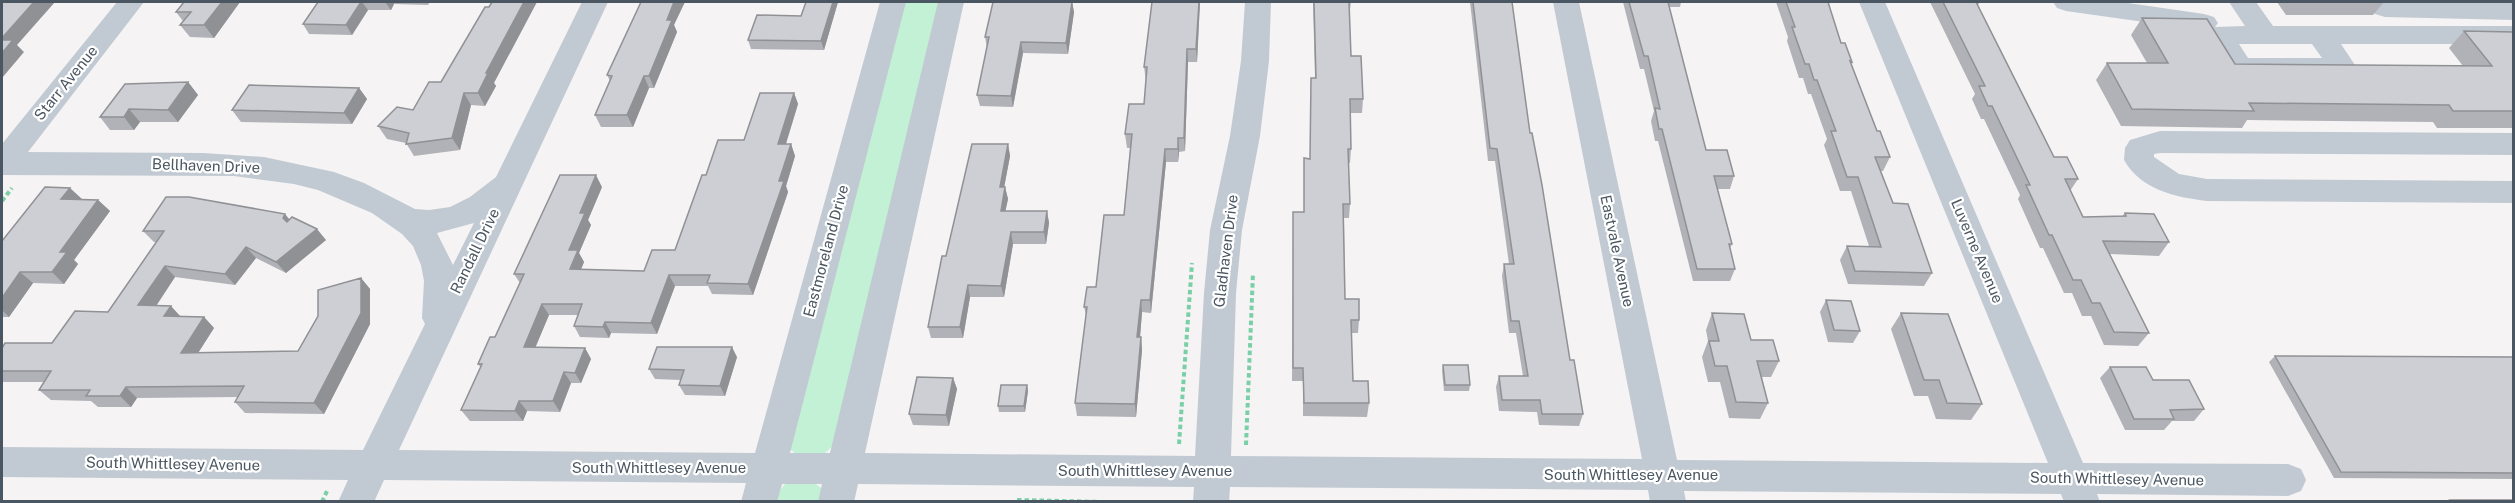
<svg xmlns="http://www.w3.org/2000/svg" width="2515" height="503" font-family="'Public Sans',sans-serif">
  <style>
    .green { fill: #c3f1d5 }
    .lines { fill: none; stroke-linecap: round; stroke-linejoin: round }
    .path { stroke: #7ad0a6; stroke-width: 4; stroke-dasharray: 4.5 3; stroke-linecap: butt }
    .minor { fill: #c1cad2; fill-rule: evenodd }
    .wall { fill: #b0b2b7 }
    .shaded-wall { fill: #909195 }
    .building { fill: #cdcfd5; stroke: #909195; stroke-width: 1.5 }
    .labels { text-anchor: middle; stroke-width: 4.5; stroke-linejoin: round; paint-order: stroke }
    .street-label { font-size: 15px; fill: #4a5661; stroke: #fff }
  </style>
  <rect width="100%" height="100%" fill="#f5f3f3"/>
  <!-- green -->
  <path class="green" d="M902 2H942L837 442 824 454 800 457 786 446V439Z
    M812 481 821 488 823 501 770 502 786 483Z"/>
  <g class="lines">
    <!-- path -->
    <path class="path" d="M2 201 12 188
      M1179 444 1192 263
      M1246 445 1253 273
      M1017 500 1105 502
      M322 502 327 491"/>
    <!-- minor -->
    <path class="minor" d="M117 2H144L28 152 203 153 264 157 334 172 364 183 415 209 429 210 450 207 470 197 496 177 582 2H608L399 450 755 453 880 2H906L790 453H830L938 2H964L865 453 1195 456 1204 293 1210 230 1230 136 1241 61 1245 2H1271L1269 61 1260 136 1242 230 1236 293 1231 456 1642 459 1553 2H1579L1677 460 2048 463 1859 2H1885L2083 463 2288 464 2301 469 2306 480 2301 491 2288 496 2097 494 2100 502H2064L2061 494 1684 491 1686 502H1650L1648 490 1230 487 1229 502H1193L1194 487 858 484 854 502H818L822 484H782L777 502H741L746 483 384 480 374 502H338L348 480 2 477V447L363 450 425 324 422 318 424 281 421 265 413 246 402 234 372 213 318 190 294 184 234 176 2 175V144ZM474 223 453 265 437 233Z
      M2053 2H2121L2204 14 2214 17 2218 23 2215 27 2245 26 2229 2H2256L2273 26H2514V44H2341L2357 68 2353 75 2343 78 2240 77 2230 74 2205 35 2208 31 2066 11 2057 8ZM2239 44H2312L2322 58H2248Z
      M2367 2H2514V20L2385 17 2375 14Z
      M2160 131 2514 133V155L2160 153 2154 154V157L2179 174 2207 179 2514 181V203L2207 201C2175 197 2141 190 2124 160L2125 148 2130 140Z"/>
  </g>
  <!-- wall -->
  <path class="wall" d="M240 2 214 38 190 37 180 25 183 21 176 12Z
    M318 2H430L428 5 394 4 391 10H368L352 35 309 34 303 24Z
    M806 2H838L824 50 751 49 748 40 801 16Z
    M1072 2 1074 12 1068 54 1023 53 1013 107 980 106 977 95 987 48 985 37Z
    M1152 2H1200L1197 62H1188L1185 151 1179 152 1178 162H1166L1151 313 1142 312 1140 337H1141L1142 350 1136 417 1077 416 1075 403 1086 315 1084 307 1096 287 1124 215 1130 148H1127L1125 134 1144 104 1146 81 1144 67Z
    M1313 2H1351L1349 16 1351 56 1363 99 1362 113H1350L1351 149 1350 163H1348L1350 204 1349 218H1344L1345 299 1359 320 1358 333H1351L1353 381 1369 403 1367 417 1303 416V381H1292L1293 226 1304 212V158L1310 159 1315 78Z
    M1470 2H1512L1530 133 1570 360 1583 414 1579 426 1539 425 1537 412 1499 411 1496 387 1499 376H1523L1516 333H1509L1502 276 1504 264H1509L1495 161H1488Z
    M1623 2H1681L1680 7H1669L1706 150 1734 176 1730 189H1717L1732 244 1730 248 1735 269 1730 281H1693L1658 141H1655L1651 121 1654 111 1644 69H1640Z
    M1776 2H1828L1841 43 1852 62 1851 64 1877 131 1890 157 1883 171H1881L1893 203 1932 273 1924 286 1848 284 1840 260 1847 246H1869L1851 191H1840L1824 145 1827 139 1811 94H1808L1803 78H1799L1787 41 1788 37Z
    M1930 2H1980L1978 5 2054 157 2078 179 2070 191 2083 217 2122 216 2125 213 2169 242 2159 256 2110 254 2149 333 2138 346 2104 345 2091 316H2082L2072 293H2064L2043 248H2040L2018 199 2020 195 1984 119H1981L1972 99 1975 94Z
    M2277 2H2384L2373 15H2286Z
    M2142 18 2235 64 2463 66 2449 48 2464 31 2514 32V128H2437L2433 122 2247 120 2242 128 2121 126 2096 80 2107 63H2147L2131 35Z
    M674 25 677 32 654 88H649L633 127H601L595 115 610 81 607 75Z
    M188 82 198 95 178 122H140L134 130H110L100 117Z
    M494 83 496 86 485 106 471 105 460 150 414 156 406 143 387 139 378 126 413 110Z
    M359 88 367 99 352 124 241 122 232 110Z
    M794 93 798 104 786 144H791L795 156 786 186 788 192 753 295 712 294 708 286H675L657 334 611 333 609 338 580 337 574 326 578 315H549L535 347 585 348 591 359 581 383H571L560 412 527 411 523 421H470L461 410 481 368 478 364 495 337 520 283 514 274 602 187 588 220 591 225 579 253 584 262 581 270 644 271 675 250 706 175Z
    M1008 144 1010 156 1004 187H1005L1008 199 1005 211H1047L1049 223 1046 244H1013L1004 297H970L963 338H931L928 327 946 256Z
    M82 199 98 200 110 211 74 260 78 264 64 284 33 283 9 317H2V241Z
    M290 219 326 240 286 273 256 258 235 285 175 277 157 305 181 317H204L214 328 198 353 298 351 361 278 370 289V324L324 414 245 413 235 402 238 397 137 398 131 407H98L91 401 51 400 39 390 44 382H2V348L52 343 108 312 156 242H154L143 231Z
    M1826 300 1860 331 1853 343 1828 342 1820 312Z
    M1712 313 1779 361 1771 377H1762L1768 403 1760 419 1729 418 1720 382H1708L1702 357 1708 341 1706 330Z
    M1901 313 1982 404 1971 420 1936 419 1928 396H1914L1891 329Z
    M2275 356 2514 357V479L2334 478 2269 362Z
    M737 357 725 396 685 395 679 385 681 380 655 379 649 369Z
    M1443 365 1470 385 1469 391H1444L1442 371Z
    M2110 367 2153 380 2204 409 2194 421H2172L2164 430H2125L2100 378Z
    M953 378 957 389 949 426 913 425 909 414Z
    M1027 385 1028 391 1025 412H999L998 406Z"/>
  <!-- shaded-wall -->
  <path class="shaded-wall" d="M34 2H55L17 45 24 52 2 78V38Z
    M222 2H240L214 38 204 25Z
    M361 2H362L368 10 352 35 346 25Z
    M385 2H393L394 4 391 10Z
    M524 2H537L494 83 496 86 485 106 478 93 486 73Z
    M674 2H685L674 25 677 32 654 88 649 76 667 20Z
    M833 2H838L824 50 821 41Z
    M1072 2 1074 12 1068 54 1066 43Z
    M1199 2H1200L1197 62 1196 49Z
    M1021 42 1023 53 1013 107 1011 96Z
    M1187 49 1188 62 1185 151 1184 138Z
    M644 76 649 88 633 127 627 115Z
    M188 82 198 95 178 122 168 110Z
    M359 88 367 99 352 124 344 113Z
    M464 93 471 105 460 150 452 138Z
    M794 93 798 104 782 156 778 144Z
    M129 109 140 122 134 130 124 117Z
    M1178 138 1179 152 1178 162Z
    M791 144 795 156 786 186 788 192 753 295 748 284Z
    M1008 144 1010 156 1002 199 1000 187Z
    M1165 149 1166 162 1151 313 1150 300Z
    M596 175 602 187 588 220 591 225 579 253 584 262 576 280 570 269 569 250 580 213Z
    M1005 187 1008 199 1003 223 1001 211Z
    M70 188 82 199H61Z
    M98 200 110 211 74 260 78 264 64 284 52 272 60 252Z
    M1047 211 1049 223 1046 244 1044 232Z
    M285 214 294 225 292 230 283 218Z
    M317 229 326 240 286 273 276 262Z
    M1011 232 1013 244 1004 297 1001 286Z
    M246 247 256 258 235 285 225 274Z
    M165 266 175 277 149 316 138 305Z
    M20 272 33 283 9 317 2 310V298Z
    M669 275 675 286 657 334 651 323Z
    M361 278 370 289V324L324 414 314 403Z
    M968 285 970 297 963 338 960 327Z
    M1141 300 1142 312 1139 350 1137 337Z
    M542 304 549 315 531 358 524 347Z
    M171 306 181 317 164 316Z
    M204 317 214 328 191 364 181 353Z
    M605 322 611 333 609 338 603 327Z
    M1141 337 1142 350 1136 417 1135 404Z
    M732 347 737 357 725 396 720 386Z
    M585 348 591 359 581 383 575 373Z
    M564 372 571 383 560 412 553 401Z
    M953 378 957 389 949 426 946 415Z
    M1027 385 1028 391 1025 412 1024 406Z
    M126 387 137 398 131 407 120 396Z
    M519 401 527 411 523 421 515 411Z"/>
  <!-- building -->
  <path class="building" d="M2 2H34L2 38Z
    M184 2H222L204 25H180L191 12H176Z
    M318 2H361L346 25 303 24Z
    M492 2H524L486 73H488L478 93H464L452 138 406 144 409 133 378 126 397 107 413 110 429 82H441L485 7H489Z
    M641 2H674L667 20H672L649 76H644L627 115H595L612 76 607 75Z
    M806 2H833L821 41 748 40 757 15 801 16Z
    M993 2H1072L1066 43 1021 42 1011 96 977 95 989 37H985Z
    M1152 2H1199L1196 49H1187L1184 138H1178V149H1165L1150 300H1141L1137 337H1141L1135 404 1075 403 1087 307H1084L1087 287H1096L1104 215H1124L1132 134H1125L1129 104H1144L1147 67H1144Z
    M1314 2H1349L1351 56H1361L1363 99H1350L1351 149H1348L1350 204H1343L1345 299H1359V320H1351L1353 381H1368L1369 403H1304L1303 368H1293V212H1304V158L1310 159 1311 78H1316Z
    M1473 2H1512L1530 133H1532L1542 185 1570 360H1574L1583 414H1542L1540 400H1502L1499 376H1528L1519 321H1511L1504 264H1514L1497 149 1490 148Z
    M1629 2H1668L1706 150H1727L1734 176H1714L1732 244H1729L1735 269H1697L1662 129H1659L1655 108 1660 109 1648 56H1644Z
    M1786 2H1828L1841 43H1845L1852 62 1850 61 1877 131H1880L1890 157H1875L1893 203 1908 204 1932 273 1855 271 1847 246 1881 247 1858 177H1847L1831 131H1836L1817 80H1814L1809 64H1805L1792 27H1795Z
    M1943 2H1976L2054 157H2067L2078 179H2065L2083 217 2126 216 2125 213 2154 214 2169 242 2103 241 2149 333 2114 332 2100 303H2092L2081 280H2073L2052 235H2049L2026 185H2030L1992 106H1988L1979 86H1985Z
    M2142 18 2207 19 2235 64 2492 66 2464 31 2514 32V111H2453L2449 105 2249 103 2254 111 2132 109 2107 63H2168Z
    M2 40H13L2 53Z
    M188 82 168 110 129 109 124 117H100L125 84Z
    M249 85 359 88 344 113 232 110Z
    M760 93H794L778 144H791L779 181H784L748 284 707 283 710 275H669L651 323 605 322 603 327 574 326 582 304H542L524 347 585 348 575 373 564 372 553 401H519L515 411 461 410 482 364H478L490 337H495L524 274H514L560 175H596L580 213H585L569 250H578L570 269 644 271 652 250H675L702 175H706L718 140H744Z
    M972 144H1008L1000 187H1005L1001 211H1047L1044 232H1011L1001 286 968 285 960 327H928L942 256H946Z
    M45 187 70 188 61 199 98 200 60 252H67L52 272H20L2 298V241Z
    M166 197H189L285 214 283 218 287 222 292 217 317 229 276 262 246 247 225 274 165 266 138 305 171 306 164 316 204 317 181 353 298 351 318 316V290L361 278V313L314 403 235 402 244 386 126 387 120 396H86L90 390H39L51 371H2V348L5 343H52L75 311 108 312 164 231H143Z
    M1826 300 1851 301 1860 331 1834 330Z
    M1712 313 1744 314 1751 340H1773L1779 361H1757L1768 403 1736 402 1727 366H1715L1709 341H1719Z
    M1901 313 1948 314 1982 404 1947 403 1939 380H1924Z
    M657 347H732L720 386 679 385 684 370 649 369Z
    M2275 356 2514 357V473L2341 472Z
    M1443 365H1468L1470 385H1445Z
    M2110 367H2146L2153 380H2189L2204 409 2170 410 2174 419H2134Z
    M917 377 953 378 946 415 909 414Z
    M1001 385H1027L1024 406H998Z
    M2450 500H2514V501H2451Z"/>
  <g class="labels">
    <!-- street labels -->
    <g class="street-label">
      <text transform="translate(66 83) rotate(-51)" y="5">Starr Avenue</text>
      <text transform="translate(206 166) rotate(2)" y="5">Bellhaven Drive</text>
      <text transform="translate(475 251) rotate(-64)" y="5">Randall Drive</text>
      <text transform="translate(826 251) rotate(-75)" y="5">Eastmoreland Drive</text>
      <text transform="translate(1226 251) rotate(-83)" y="5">Gladhaven Drive</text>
      <text transform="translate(1617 251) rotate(78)" y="5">Eastvale Avenue</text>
      <text transform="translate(1977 251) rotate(67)" y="5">Luverne Avenue</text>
      <text transform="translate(173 464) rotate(1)" y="5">South Whittlesey Avenue</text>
      <text x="659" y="473">South Whittlesey Avenue</text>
      <text x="1145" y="476">South Whittlesey Avenue</text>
      <text x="1631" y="480">South Whittlesey Avenue</text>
      <text transform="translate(2117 479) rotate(1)" y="5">South Whittlesey Avenue</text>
    </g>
  </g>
  <!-- border -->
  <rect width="2515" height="503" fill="none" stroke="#4a5661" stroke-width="6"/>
</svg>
